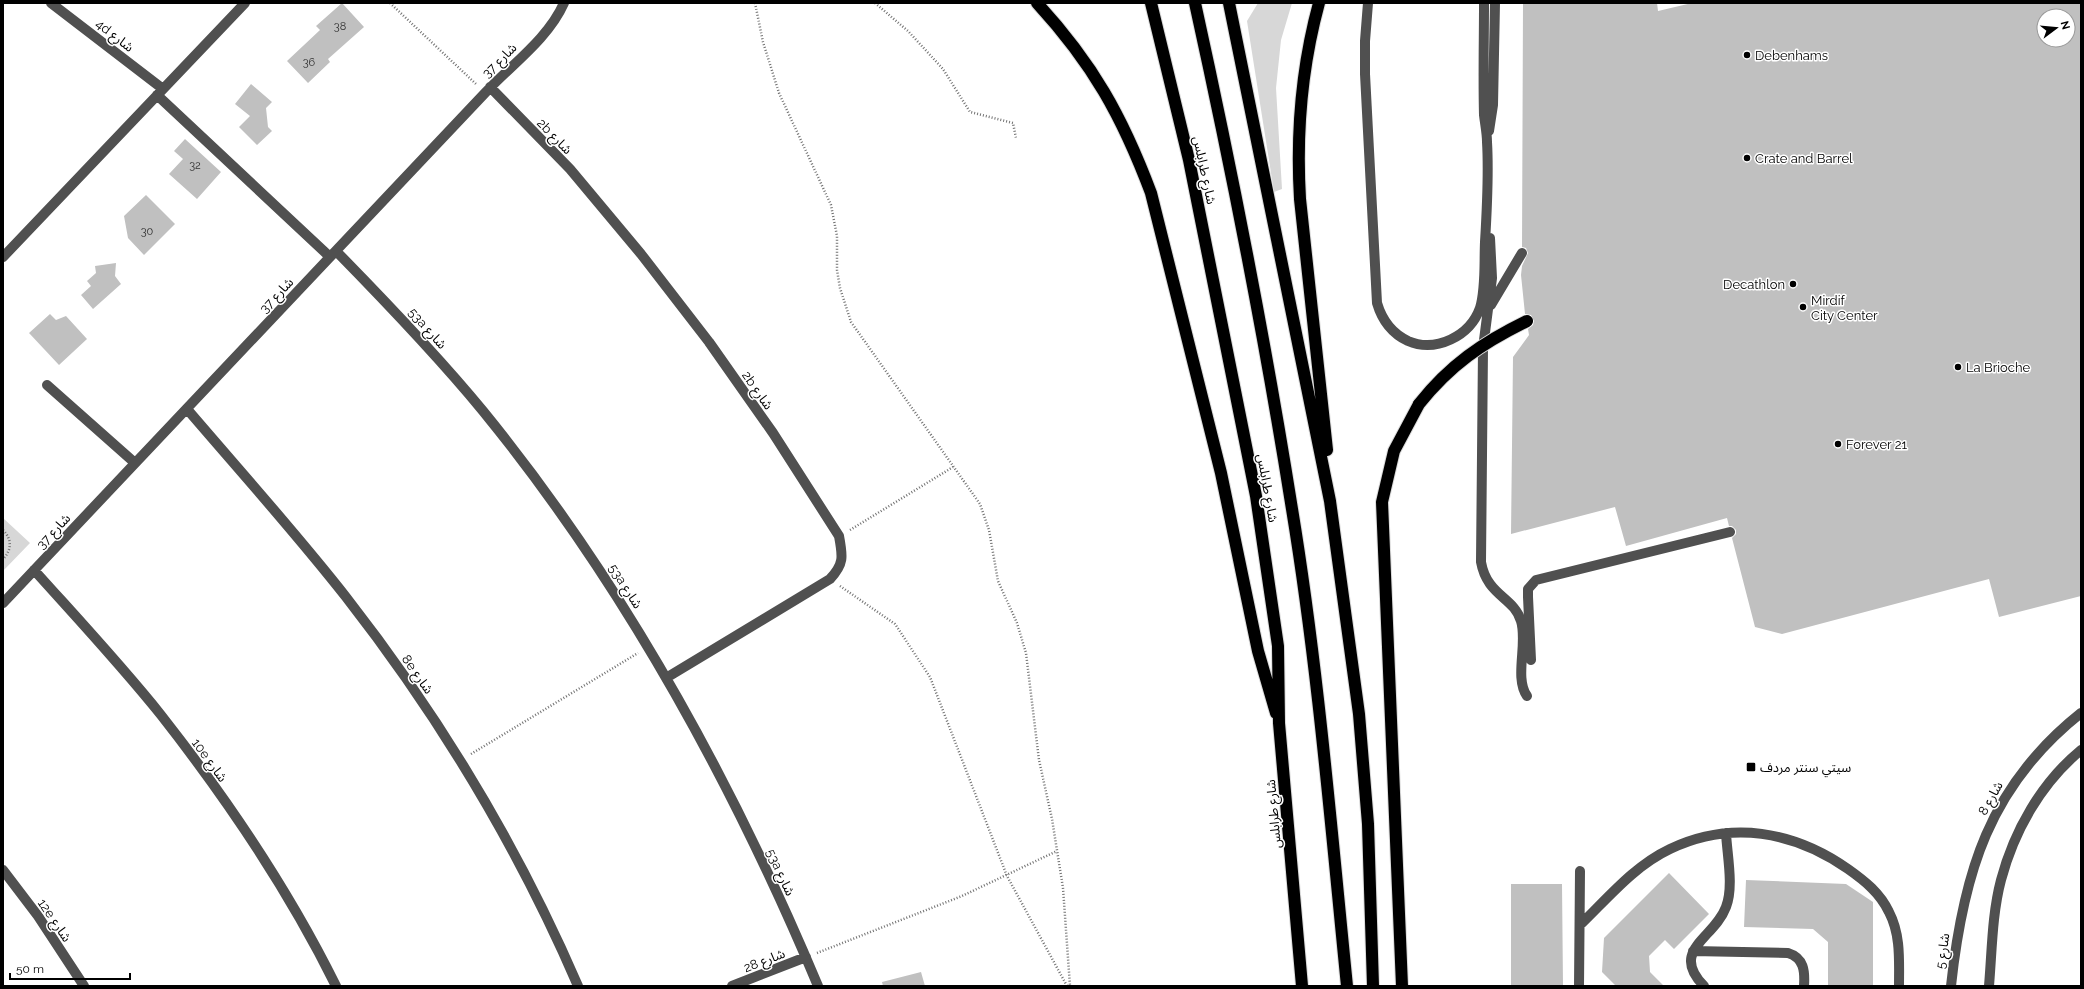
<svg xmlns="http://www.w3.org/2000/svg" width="2084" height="989" font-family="Raleway,'Noto Sans Arabic',sans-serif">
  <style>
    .green { fill: #d7d7d7 }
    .building { fill: #c0c0c0; fill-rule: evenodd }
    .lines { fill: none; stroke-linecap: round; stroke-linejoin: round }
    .highway-casing { stroke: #dbdbdb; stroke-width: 14 }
    .path { stroke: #727272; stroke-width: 2.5; stroke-dasharray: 1 2; stroke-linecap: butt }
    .minor { stroke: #505050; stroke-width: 10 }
    .highway { stroke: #000; stroke-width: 12 }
    .highway-bridge-casing { stroke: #dbdbdb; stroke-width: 14; stroke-linecap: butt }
    .highway-bridge { stroke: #000; stroke-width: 12 }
    .poi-dot { fill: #000; stroke: #fff; stroke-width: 1.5 }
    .labels { text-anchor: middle; stroke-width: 3; stroke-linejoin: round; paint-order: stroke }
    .number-label { font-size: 11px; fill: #303030 }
    .street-label { font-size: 13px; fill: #000; stroke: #fff }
    .poi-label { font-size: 13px; fill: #000; stroke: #fff; text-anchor: start }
  </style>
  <rect width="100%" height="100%" fill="#fff"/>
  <!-- green -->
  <path class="green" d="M1258 3H1292L1281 40 1276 88 1282 189 1274 192 1247 21Z
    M3 518 30 543 3 571Z"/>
  <!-- building -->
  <path class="building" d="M342 3 364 27 328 59 330 62 308 83 287 61 320 30 316 26Z
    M1523 3H1657L1658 11 1692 3H2081V596L1999 617 1989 579 1782 634 1755 627 1732 538 1736 534V530L1732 526H1729L1727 518 1626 546 1615 507 1511 534 1513 357 1529 335 1528 329 1533 325 1534 321 1531 315 1525 314 1521 275 1522 266 1528 253 1526 248 1522 247ZM2044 16H2068V40H2044Z
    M251 84 272 102 266 108 268 127 272 131 257 145 239 127 250 116 235 104Z
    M185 139 221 172 197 199 169 174 183 159 174 151Z
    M146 195 175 224 144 255 128 238 124 216Z
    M116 263 115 276 121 284 93 309 81 295 91 286 87 281 96 273 95 266Z
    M50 314 56 320 66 316 87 339 59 365 29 333Z
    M1669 873 1709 914 1674 949 1665 940 1649 956 1650 972 1664 986H1616L1602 972 1604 938Z
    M1746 880 1846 884 1873 902V986H1828V942L1813 929 1744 927Z
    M1511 884H1562L1563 986H1511Z
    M921 972 925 986H883L882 982Z"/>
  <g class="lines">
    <!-- highway casing -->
    <g class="highway-casing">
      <path id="highway" d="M1037 3C1093 64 1122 116 1151 193L1221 473 1258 651 1276 713
        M1151 3 1189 160 1256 496 1278 646 1279 723 1302 986
        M1195 3C1232 171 1265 339 1292 509 1318 667 1331 827 1347 986
        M1229 3 1330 501 1359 714 1368 824 1373 986
        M1319 3C1301 69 1296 131 1300 199L1327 450
        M1402 986 1382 502 1394 451 1419 404"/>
    </g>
    <!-- path -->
    <path class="path" d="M390 3 476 84
      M755 3 763 42 779 93 831 205 837 236V270L840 288 851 322 980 504 989 530 998 581 1017 623 1026 653 1039 760 1052 819 1063 888 1070 986
      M875 3 908 31 943 69 970 112 1013 123 1016 138
      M3 530C12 539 12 550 3 559
      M850 530 953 467
      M840 586 895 624 930 677 1007 876 1067 986
      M471 754 638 653
      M817 953 962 896 1057 851"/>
    <!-- minor -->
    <path class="minor" d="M51 3 163 89
      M1368 3 1365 41V74L1377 303C1382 320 1391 333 1408 341 1436 353 1470 336 1480 308 1486 288 1484 263 1485 242 1487 209 1489 175 1487 142 1487 133 1485 124 1484 115 1483 78 1484 40 1484 3
      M490 87 570 169 641 254 709 342 773 433 839 536C843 557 844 564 830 579L666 678
      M157 95 330 257
      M1489 131 1493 105 1495 3
      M1490 238 1492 278 1483 348 1481 562C1487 596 1514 597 1521 621 1528 643 1514 678 1527 696
      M336 251C387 303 437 355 483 411 624 584 732 781 818 986
      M3 257 245 3
      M1491 305 1522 253
      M47 385 135 463
      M187 409C240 471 295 532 346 597 439 716 518 847 578 986
      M34 570C77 618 121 665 161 715 227 799 289 891 336 986
      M3 603 485 93C511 65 548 39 564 3
      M1531 660 1528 597V589L1536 580 1730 532
      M3 870 38 916 84 986
      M1580 925C1608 898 1634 866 1670 849 1731 820 1794 831 1848 869 1865 881 1880 893 1889 912 1901 935 1899 961 1899 986
      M1693 951 1788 953C1804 958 1805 971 1804 986
      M732 986 806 957
      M1579 986 1580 871
      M1704 986C1669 950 1714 939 1726 907 1734 887 1727 854 1726 833
      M1951 986C1963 874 1989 786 2081 713
      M1989 986C1992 951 1992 914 2001 880 2014 831 2041 783 2081 750"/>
    <!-- highway -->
    <use href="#highway" class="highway"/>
    <!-- highway-bridge casing -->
    <g class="highway-bridge-casing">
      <path id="highway-bridge" d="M1419 404C1450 365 1482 343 1527 321"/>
    </g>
    <!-- highway-bridge -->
    <use href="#highway-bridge" class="highway-bridge"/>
  </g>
  <!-- markers -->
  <g class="poi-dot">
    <circle cx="1747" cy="55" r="4"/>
    <circle cx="1747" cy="158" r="4"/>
    <circle cx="1793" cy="284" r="4"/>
    <circle cx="1803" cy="307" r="4"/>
    <circle cx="1958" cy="367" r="4"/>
    <circle cx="1838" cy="444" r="4"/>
    <rect x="1746" y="762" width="10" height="10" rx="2"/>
  </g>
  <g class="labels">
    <!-- number labels -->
    <g class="number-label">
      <text x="340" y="30">38</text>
      <text x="309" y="66">36</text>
      <text x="195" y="169">32</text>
      <text x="147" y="235">30</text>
    </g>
    <!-- street labels -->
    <g class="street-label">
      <text transform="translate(115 35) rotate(38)" y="5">4d شارع</text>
      <text transform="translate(499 60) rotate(-45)" y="5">شارع 37</text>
      <text transform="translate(555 136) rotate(46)" y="5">2b شارع</text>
      <text transform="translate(1205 170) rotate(78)" y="5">شارع طرابلس</text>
      <text transform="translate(276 295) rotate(-47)" y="5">شارع 37</text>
      <text transform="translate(428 328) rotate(48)" y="5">53a شارع</text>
      <text transform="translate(758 390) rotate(55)" y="5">2b شارع</text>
      <text transform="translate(1268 488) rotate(80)" y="5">شارع طرابلس</text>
      <text transform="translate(53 531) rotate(-47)" y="5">شارع 37</text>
      <text transform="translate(626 586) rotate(57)" y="5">53a شارع</text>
      <text transform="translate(418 674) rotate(55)" y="5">8e شارع</text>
      <text transform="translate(210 760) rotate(54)" y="5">10e شارع</text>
      <text transform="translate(1990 798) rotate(-61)" y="5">شارع 8</text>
      <text transform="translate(1273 814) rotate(-95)" y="5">شارع طرابلس</text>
      <text transform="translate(781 872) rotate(65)" y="5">53a شارع</text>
      <text transform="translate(55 920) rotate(56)" y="5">12e شارع</text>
      <text transform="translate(1942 951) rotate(-82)" y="5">شارع 5</text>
      <text transform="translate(764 960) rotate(-21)" y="5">شارع 28</text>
    </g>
    <!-- poi labels -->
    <g class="poi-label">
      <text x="1755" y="60">Debenhams</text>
      <text x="1755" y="163">Crate and Barrel</text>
      <text x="1785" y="289" text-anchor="end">Decathlon</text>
      <text x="1811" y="305">Mirdif<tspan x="1811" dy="15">City Center</tspan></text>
      <text x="1966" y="372">La Brioche</text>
      <text x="1846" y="449">Forever 21</text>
      <text x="1760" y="772">سيتي سنتر مردف</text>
    </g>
  </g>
  <!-- border -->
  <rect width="2084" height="989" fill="none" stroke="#000000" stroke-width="8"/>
  <!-- north arrow -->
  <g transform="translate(2056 28) rotate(74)"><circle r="19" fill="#ffffff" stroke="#999999"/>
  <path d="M0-3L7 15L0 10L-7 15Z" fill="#000000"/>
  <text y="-6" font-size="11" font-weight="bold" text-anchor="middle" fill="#000000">N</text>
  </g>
  <!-- scale -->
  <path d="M10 973v6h120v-6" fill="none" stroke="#000000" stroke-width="2"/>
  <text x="16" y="973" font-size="12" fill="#000000" stroke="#ffffff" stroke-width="3" paint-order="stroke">50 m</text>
</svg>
